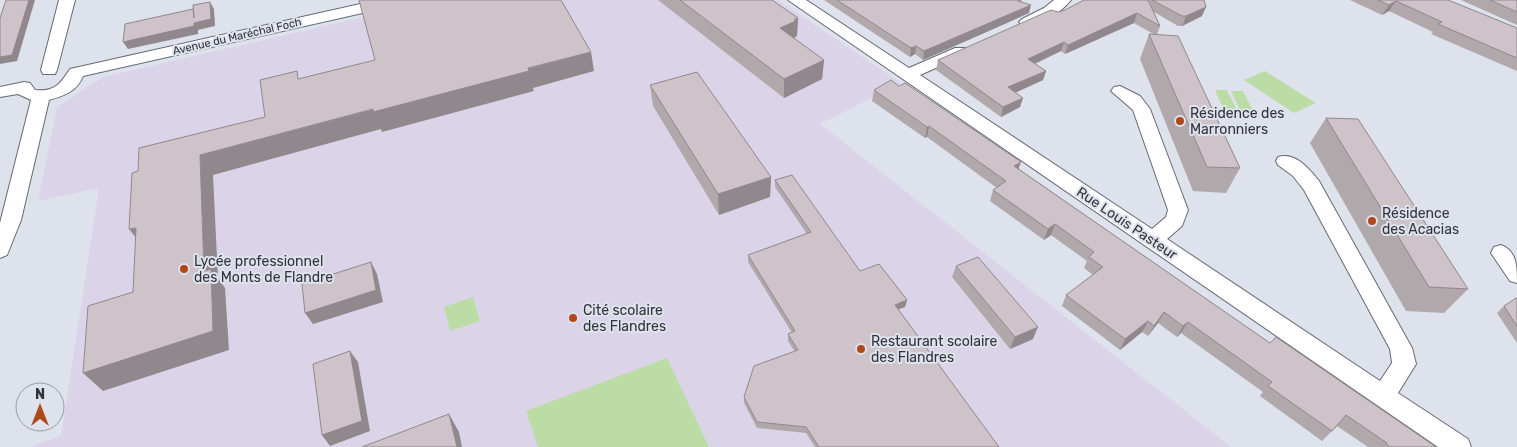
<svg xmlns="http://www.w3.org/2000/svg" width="1517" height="447" font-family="Rubik,sans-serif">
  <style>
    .education { fill: #dbd4e9 }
    .green { fill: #bbdca5 }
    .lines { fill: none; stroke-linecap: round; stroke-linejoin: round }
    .minor-casing { stroke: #656971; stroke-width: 2 }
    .minor { fill: #fff; fill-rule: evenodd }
    .wall { fill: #b1a8ac }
    .shaded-wall { fill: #90888c }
    .building { fill: #cec3c8; stroke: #90888c }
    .poi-dot { fill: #af491c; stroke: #dde2ec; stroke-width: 2 }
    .labels { text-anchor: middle; stroke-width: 4; stroke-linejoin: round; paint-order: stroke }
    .far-street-label { font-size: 11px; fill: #323438; stroke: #dde2ec }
    .poi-label { font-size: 14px; fill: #323438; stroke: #dde2ec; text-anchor: start }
    .street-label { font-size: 14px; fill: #323438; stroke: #dde2ec }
  </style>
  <rect width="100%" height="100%" fill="#dde2ec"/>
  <!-- education -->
  <path class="education" d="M437 0H778L901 83 820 124 1231 447H29L61 436 99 188 38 201 57 107 103 77Z"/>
  <!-- green -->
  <path class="green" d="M1265 71 1316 103 1294 113 1244 80Z
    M1215 90H1227L1240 117H1227Z
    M1231 91H1243L1257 118H1244Z
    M473 297 480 321 450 331 444 307Z
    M667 358 709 447H538L526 411Z"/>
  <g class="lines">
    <!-- minor casing -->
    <g class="minor-casing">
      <path id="minor" d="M59 0H75L57 70 55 74H43L41 70Z
        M378 0H406L403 3 398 5 83 76C77 92 63 96 49 100L21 220 7 255 0 258V223L31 100 18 94 0 97V87L24 82 30 83 35 90C55 92 60 84 70 69Z
        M788 0H806L909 68 955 48H967L969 51 967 54 920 75 1152 229 1166 217 1168 210 1133 110 1111 91 1114 87 1120 86 1140 96 1150 109 1188 210 1182 226 1167 239 1380 381 1392 363 1390 349 1304 190 1293 176 1278 165 1276 161 1278 157C1296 152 1309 169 1319 181L1412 348 1416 364 1398 393 1468 439 1471 447H1438Z
        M1054 0H1071C1062 12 1036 29 1022 25L1019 22 1022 19 1044 8Z
        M1501 245C1517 251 1517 267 1517 283L1510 281 1491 253 1494 247Z"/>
    </g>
    <!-- minor -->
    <use href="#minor" class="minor"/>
  </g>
  <!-- wall -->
  <path class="wall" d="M658 0H772L798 18 797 36 795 37V39L824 60 822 79 784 98Z
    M824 0H1022L1021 2 1029 13 923 60 915 54 910 57Z
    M1084 0H1204L1202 16 1182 26H1178L1154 12 1160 26 1157 35 1240 168 1226 193 1193 191 1140 59 1149 34 1155 35 1134 23 1065 54 1061 51 1035 64 1046 71 1043 80 1016 92 1020 107 1001 117 936 70 938 60 1065 10Z
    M1350 0H1448L1517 28V71L1431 34 1433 32 1389 11 1382 15Z
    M1461 0H1517V25Z
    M650 85 771 177 770 197 719 215 653 106Z
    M874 90 1019 169 1270 343 1436 447H1368L1337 426 1322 441 1260 396 1263 392 1181 333 1177 337 1158 323 1148 336 1142 332 1120 350 1062 306 1066 295 1093 275 1084 268 1087 261 1051 235 1044 240 990 201 993 190 997 188 927 137 925 138 872 101Z
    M1326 118 1468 289 1444 313 1406 311 1310 143Z
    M775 180 860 271 907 300 905 307 898 309 999 447H815L806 433 757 428 744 403V397L795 352 788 341V334L792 333 748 262V255L807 234 775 187Z
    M956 266 1033 339 1010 349 952 277Z
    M1517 299V343L1497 313 1504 306Z"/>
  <!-- shaded-wall -->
  <path class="shaded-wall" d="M29 0H35L17 61 0 64V57Z
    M1396 1 1389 11 1382 15 1389 5Z
    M210 2 214 9 215 26 198 30V34L128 49 123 42 194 23Z
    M1031 5 1029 13 923 60 924 51Z
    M1206 7 1202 16 1182 26 1186 16Z
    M1137 13 1134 23 1065 54 1068 45Z
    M798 18 797 36 795 37V40L780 28Z
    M1064 42 1061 51 1025 68 1028 59Z
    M916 46 915 54 910 57 911 48Z
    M591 52 594 71 533 88 534 91 382 132 381 129 213 175 218 278 225 288 229 350 103 391 83 373 204 271 200 155Z
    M824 60 822 79 784 98V79Z
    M1046 71 1043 80 1006 97 1008 87Z
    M1023 98 1020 107 1001 117 1003 107Z
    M929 126 927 137 925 138 927 127Z
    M1021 162 1017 173 1014 166Z
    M771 177 770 197 719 215 718 194Z
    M1055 224 1051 235 1044 240 1048 229Z
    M136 228 145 249 129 229Z
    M371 262 377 274 383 302 313 324 305 313Z
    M907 300 905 307 893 311 895 305Z
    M1164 312 1158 323 1148 336 1154 326Z
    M1148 321 1142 332 1120 350 1125 339Z
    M1188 322 1181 333 1177 337 1183 326Z
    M1038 327 1033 339 1010 349 1015 337Z
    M350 351 358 362 370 431 330 446 322 435Z
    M449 414 459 432 462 447H457Z"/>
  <!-- building -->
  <path class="building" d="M6 0H29L12 55 0 57V18Z
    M359 0H561L591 52 528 68 529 71 373 112V109L200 155 204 271 211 269 213 331 83 373 88 306 133 292 136 228 129 229 132 173 138 171 139 148 265 117 260 80 297 71 298 79 375 60Z
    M680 0H772L798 18 794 20 796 21 780 28 824 60 784 79Z
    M837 0H1019L1018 1 1031 5 924 51 916 46 911 48Z
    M1084 0H1148L1160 26 1137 13 1068 45 1064 42 1028 59 1046 71 1008 87 1023 98 1003 107 938 60 1051 10 1058 12 1065 10Z
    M1152 0H1204L1206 7 1186 16H1182Z
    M1378 0H1448L1517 28V58L1438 24 1442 22 1396 1 1389 5Z
    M1490 0H1517V12Z
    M210 2 211 19 194 23V26L123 42 125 24 193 9 194 18 193 5Z
    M1149 34 1178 36 1240 168 1207 167Z
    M697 72 771 177 718 194 650 85Z
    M891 80 899 86 905 83 1021 162 1014 166 1270 343 1276 337 1436 447H1390L1386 444 1387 443 1346 415 1332 431 1268 386 1272 382 1188 322 1183 326 1164 312 1154 326 1148 321 1125 339 1066 295 1103 267 1089 257 1094 252 1055 224 1048 229 993 190 1006 181 929 126 927 127 874 90Z
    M1326 118 1358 119 1468 289 1429 287Z
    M792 175 860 271 879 264 907 300 895 305 999 447H819L806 427 757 422 744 397 754 366 798 350 788 334 795 331 748 255 811 232 775 180Z
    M978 257 1038 327 1015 337 956 266Z
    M371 262 376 290 305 313 302 284Z
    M1516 298 1517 299V326L1504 306Z
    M350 351 362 421 322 435 313 364Z
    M449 414 457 447H362Z"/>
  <!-- markers -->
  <g class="poi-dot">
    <circle cx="1180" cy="121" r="5"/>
    <circle cx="1372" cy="221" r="5"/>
    <circle cx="184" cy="269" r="5"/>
    <circle cx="573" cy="318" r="5"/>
    <circle cx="861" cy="349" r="5"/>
  </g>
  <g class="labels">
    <!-- far-street labels -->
    <g class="far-street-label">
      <text transform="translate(237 36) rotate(-13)" y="4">Avenue du Maréchal Foch</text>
    </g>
    <!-- poi labels -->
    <g class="poi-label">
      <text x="1190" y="118">Résidence des<tspan x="1190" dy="16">Marronniers</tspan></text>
      <text x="1382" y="218">Résidence<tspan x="1382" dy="16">des Acacias</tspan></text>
      <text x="194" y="266">Lycée professionnel<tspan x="194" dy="16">des Monts de Flandre</tspan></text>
      <text x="583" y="315">Cité scolaire<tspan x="583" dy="16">des Flandres</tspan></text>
      <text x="871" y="346">Restaurant scolaire<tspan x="871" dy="16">des Flandres</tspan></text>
    </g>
    <!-- street labels -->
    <g class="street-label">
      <text transform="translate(1127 223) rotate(34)" y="5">Rue Louis Pasteur</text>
    </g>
  </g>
  <!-- north arrow -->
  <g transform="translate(40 407)"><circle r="24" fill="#dde2ec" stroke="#999ca4"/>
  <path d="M0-4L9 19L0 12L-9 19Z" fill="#af491c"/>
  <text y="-8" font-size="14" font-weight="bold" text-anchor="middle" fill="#323438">N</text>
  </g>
</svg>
